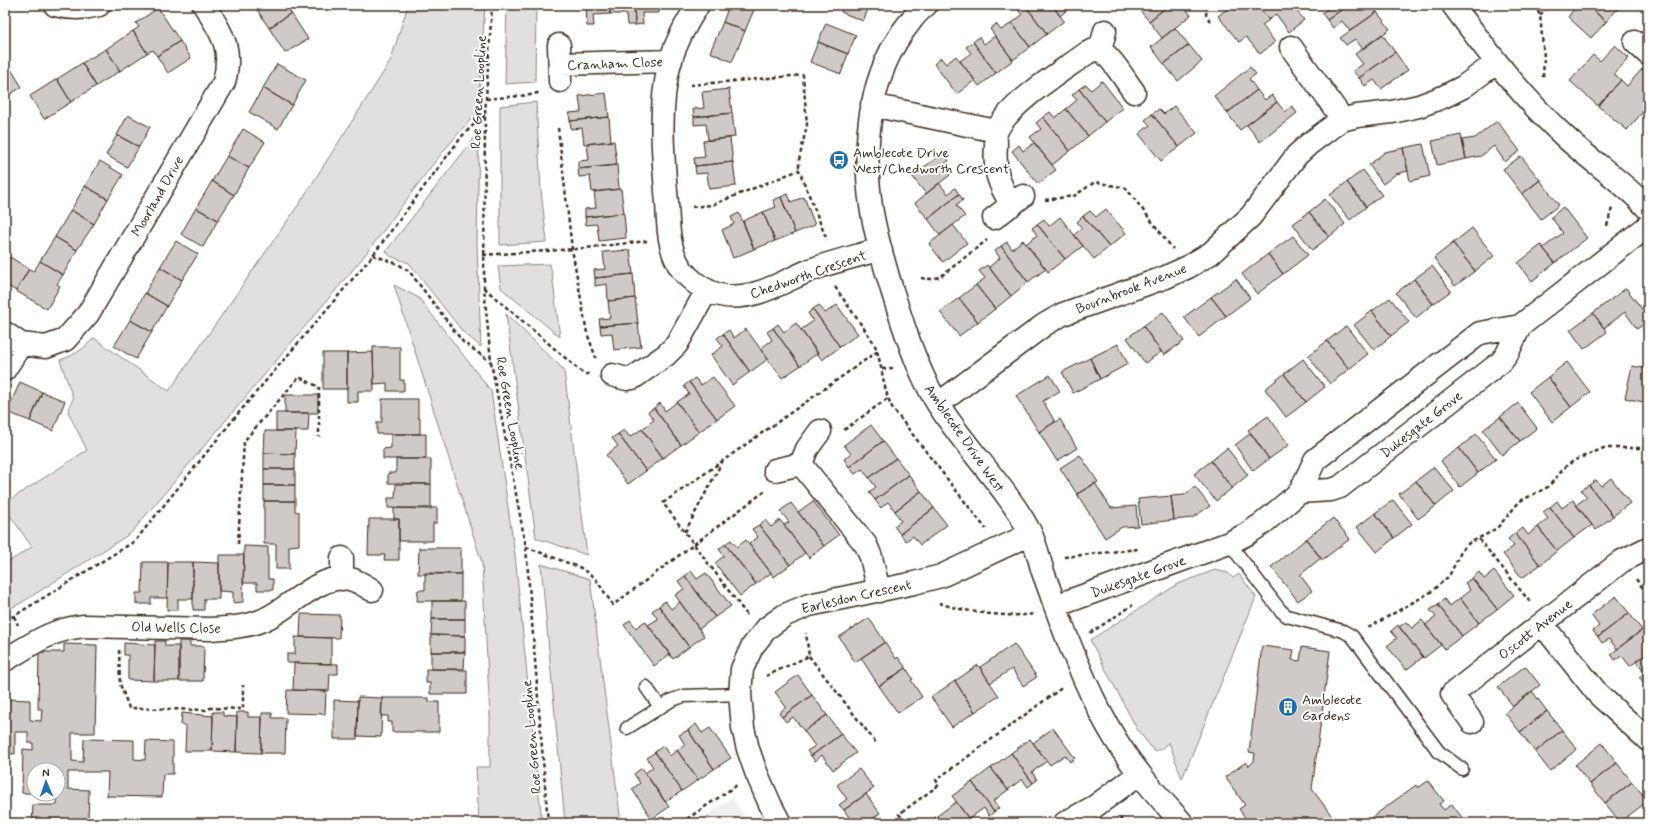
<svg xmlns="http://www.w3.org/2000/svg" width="1653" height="828" font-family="Mynerve,sans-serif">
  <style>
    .built { fill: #f1efee }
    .green { fill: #e2e0de; stroke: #8e857e }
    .building { fill: #cfcac7; stroke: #3b2a1e }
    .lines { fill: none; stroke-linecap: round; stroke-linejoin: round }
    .lane-casing { stroke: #3b2a1e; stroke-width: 15 }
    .street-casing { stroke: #3b2a1e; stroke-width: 25 }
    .path { stroke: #3b2a1e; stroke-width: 2.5; stroke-dasharray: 4 3; stroke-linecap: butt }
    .lane { stroke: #fff; stroke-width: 12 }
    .street { stroke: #fff; stroke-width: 22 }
    .labels { text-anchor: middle; stroke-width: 4; stroke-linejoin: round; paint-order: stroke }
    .street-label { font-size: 14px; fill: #3b2a1e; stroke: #fff }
    .poi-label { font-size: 14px; fill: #3b2a1e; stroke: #fff; text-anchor: start }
  </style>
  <rect width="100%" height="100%" fill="#fff"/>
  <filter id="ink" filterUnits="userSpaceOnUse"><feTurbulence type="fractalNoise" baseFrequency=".025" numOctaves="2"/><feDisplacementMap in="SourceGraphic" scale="8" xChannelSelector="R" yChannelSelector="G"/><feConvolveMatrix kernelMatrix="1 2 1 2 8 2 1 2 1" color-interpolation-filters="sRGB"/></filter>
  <g filter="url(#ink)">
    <!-- built -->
    <path class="built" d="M732 798 750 823H695Z"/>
    <!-- green -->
    <path class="green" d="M408 5H485L478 112C434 157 400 211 361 260L131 533 21 603 5 611V564L32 547 5 508V503L87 450 68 412 73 398 60 360C75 355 84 349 94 338L169 391 301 201 390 62Z
      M507 5H536L535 82 505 84Z
      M536 102 541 191 547 242 500 245V106Z
      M479 132 477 245 481 347 463 332 409 263 390 256 386 251Z
      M550 264 552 274 560 337 501 288 498 266Z
      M394 285 419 298 491 391 515 555 542 823H479L476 767H490V717L482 563Z
      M506 314 564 370 587 555 536 538Z
      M541 564 590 579 621 823H565Z
      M1215 570 1228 573 1233 578 1239 574 1256 597 1182 779 1169 742 1161 749 1154 751 1137 729 1090 640 1178 584Z"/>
    <!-- building -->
    <path class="building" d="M254 5H286L291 13 269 28Z
      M586 5H610V14L593 15 594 26H587Z
      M610 5H634L635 25H627L626 14H610Z
      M634 5H659V13H642L643 24 635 25Z
      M729 5H756L745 31 723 22Z
      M844 5H870L863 21 841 12Z
      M1021 5H1025L1047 34 1030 47 1012 23 1022 15 1017 8Z
      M1025 5H1052L1064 21 1047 34Z
      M1052 5H1073L1060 16Z
      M1135 5H1169L1149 21Z
      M1169 5H1182L1191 15 1162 38 1149 21Z
      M1232 5H1257L1269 20 1262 25 1275 42 1260 54 1246 37 1239 42 1218 16Z
      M1257 5H1292L1304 20 1289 32 1276 14 1269 20Z
      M1330 5H1348L1327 20 1322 13 1331 6Z
      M1348 5H1372L1377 12 1350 31 1342 21 1333 28 1327 20Z
      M1577 5H1588L1606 22 1591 38 1568 17Z
      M1588 5H1621L1606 22Z
      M158 8 180 41 157 56 153 50 147 53 133 31 139 27 136 23Z
      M1377 12 1390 29 1363 49 1355 39 1346 45 1340 38Z
      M291 13 308 39 285 53 269 28Z
      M723 22 745 31 732 62 710 52Z
      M826 23 856 35 848 54 818 42Z
      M1012 23 1030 47 1013 60 990 29 996 24 1001 30Z
      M1175 28 1189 45 1164 64 1151 47Z
      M133 31 147 53 120 71 106 49Z
      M1382 34 1395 52 1359 78 1353 71 1363 64 1355 54Z
      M995 36 1013 60 996 73 973 42 979 37 984 44Z
      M180 41 191 58 168 73 157 56Z
      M818 42 848 54 841 74 810 62Z
      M973 42 996 73 979 86 960 61 971 53 966 47Z
      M1189 45 1202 61 1178 81 1164 64Z
      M1615 45 1629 58 1614 74 1621 80 1598 106 1570 81 1593 55 1600 61Z
      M106 49 120 71 96 86 82 63Z
      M1395 52 1408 70 1381 89 1374 80 1365 86 1359 78Z
      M956 56 975 80 957 94 934 64 941 58 946 64Z
      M82 63 96 86 71 102 57 79Z
      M277 64 306 80 292 105 263 88Z
      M9 66 22 87 5 97V69Z
      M1250 67 1256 74 1249 79 1257 90 1227 113 1214 96Z
      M1642 69 1648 75V91L1642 98 1648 104V106L1627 130 1598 106 1621 80 1627 86Z
      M57 79 71 102 44 119 30 96Z
      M1102 81 1123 108 1105 122 1079 89 1086 84 1091 90Z
      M263 88 292 105 278 129 249 112Z
      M729 89 732 113 694 117 693 109 704 108 702 92Z
      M1079 89 1105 122 1088 136 1066 109 1077 100 1072 95Z
      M1257 90 1265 100 1272 95 1277 102 1240 130 1227 113Z
      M606 93 609 117 570 121 569 113 581 112 579 96Z
      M1277 102 1285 112 1292 106 1297 113 1260 142 1247 125Z
      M1174 106 1197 133 1179 147 1152 114 1159 109 1164 114Z
      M1066 109 1088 136 1070 151 1043 117 1050 112 1055 118Z
      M732 113 735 137 708 140 706 124 694 125V117Z
      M1152 114 1179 147 1161 161 1139 134 1150 125 1145 120Z
      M128 115 150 127 139 147 117 135Z
      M609 117 611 141 584 144 582 128 571 129 570 121Z
      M1043 117 1070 151 1052 165 1030 137 1041 129 1036 123Z
      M1497 121 1520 151 1505 162 1494 146 1481 156 1466 159 1462 140 1475 138Z
      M243 129 265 142 249 168 227 156Z
      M117 135 139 147 127 167 106 155Z
      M1461 135 1466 159 1437 165 1432 141Z
      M730 138 733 162 695 166 694 158 705 157 703 141Z
      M614 141 617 165 578 169V161L589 160 587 144Z
      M1034 143 1056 170 1038 184 1012 151 1019 145 1023 151Z
      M1423 144 1430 176 1410 181 1403 148Z
      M1403 148 1408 171 1396 174 1383 184 1369 165 1385 152Z
      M943 153 949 161 943 165 950 175 926 194 912 176Z
      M227 156 249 168 234 195 212 181Z
      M1521 156 1540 180 1522 194 1503 169Z
      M100 161 123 175 108 199 85 186Z
      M733 162 736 186 709 189 707 173 696 174 695 166Z
      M617 165 619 189 592 192 590 176 579 177 578 169Z
      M1363 170 1382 195 1366 207 1347 182Z
      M1540 180 1559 205 1541 219 1522 194Z
      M212 181 234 195 218 220 196 208Z
      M1347 182 1366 207 1350 220 1330 195Z
      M939 183 948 194 955 188 959 194 928 219 915 203Z
      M85 186 108 199 94 224 71 210Z
      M621 189 624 213 585 217V209L596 208 594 192Z
      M788 194 791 202 804 197 815 225 795 233 781 197Z
      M959 194 963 200 956 205 965 216 940 235 928 219Z
      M781 197 795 233 775 241 763 212 776 207 773 200Z
      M1325 199 1345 224 1329 237 1309 212Z
      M1563 207 1587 238 1555 263 1543 248 1563 233 1551 217Z
      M196 208 218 220 203 247 181 234Z
      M1106 209 1126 233 1109 247 1083 216 1090 211 1096 217Z
      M71 210 94 224 77 250 55 237Z
      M763 212 775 241 754 249 743 221Z
      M1309 212 1329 237 1312 250 1293 224Z
      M624 213 626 238 599 241 597 224 586 225 585 217Z
      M739 213 754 249 733 258 722 230 734 224 731 217Z
      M1083 216 1109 247 1094 259 1074 235 1082 228 1077 222Z
      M1060 217 1083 246 1065 259 1037 224 1044 219 1049 226Z
      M1037 224 1065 259 1048 272 1026 244 1037 235 1032 228Z
      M953 225 967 243 943 262 929 244Z
      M1472 228 1494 256 1475 271 1453 243Z
      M1293 236 1308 255 1283 274 1268 254Z
      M55 237 77 250 63 275 40 261Z
      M1023 240 1046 269 1028 282 1001 246 1007 242 1012 249Z
      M176 241 198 254 182 280 160 267Z
      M1453 243 1475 271 1455 286 1434 258Z
      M1541 245 1555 263 1532 281 1518 263Z
      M1001 246 1028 282 1011 296 989 267 1000 258 995 251Z
      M630 250 633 274 595 278 594 270 605 269 603 252Z
      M1268 254 1283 274 1257 294 1242 274Z
      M10 257 29 269 16 291 5 284V265Z
      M40 261 63 275 57 284 60 286 47 309 16 291 29 269 34 271Z
      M987 265 1011 296 995 309 976 285 985 278 979 271Z
      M1432 266 1451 291 1433 304 1414 279Z
      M160 267 182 280 167 306 145 293Z
      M633 274 635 298 608 301 607 284 595 286V278Z
      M1236 279 1250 298 1226 316 1211 297Z
      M1414 279 1433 304 1416 318 1396 293Z
      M976 285 995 309 978 322 959 298Z
      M1626 288 1648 317V321L1637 329 1625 312 1604 328 1593 313Z
      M145 293 167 306 152 332 130 320Z
      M1211 297 1226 316 1199 337 1184 317Z
      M635 298 638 323 600 326 599 319 610 318 608 301Z
      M959 298 978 322 959 336 940 312Z
      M1390 298 1409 322 1391 336 1372 311Z
      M819 305 825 313 837 305 858 334 840 347 813 309Z
      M813 309 840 347 822 360 801 330 813 321 808 313Z
      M1372 311 1391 336 1374 350 1354 325Z
      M1163 312 1184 341 1164 355 1143 326Z
      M1593 313 1607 332 1584 349 1570 330Z
      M130 320 152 332 136 359 114 346Z
      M638 323 641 347 614 350 612 333 601 334 600 326Z
      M796 323 818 353 800 366 773 328 778 324 784 332Z
      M1143 326 1161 352 1145 363 1127 338Z
      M1346 326 1368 354 1349 369 1327 341Z
      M773 328 800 366 782 378 760 349 772 340 767 332Z
      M746 329 768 359 750 372 723 334 729 330 734 338Z
      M723 334 750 372 732 385 711 355 723 346 717 338Z
      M1327 341 1349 369 1330 384 1308 356Z
      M1118 344 1128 364 1100 379 1090 358Z
      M373 347H400V380H404V391H387V383L374 384Z
      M373 352 374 391H358V402H347V353Z
      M323 353H347V389H323Z
      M1090 358 1100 379 1073 393 1062 372Z
      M1303 359 1325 387 1306 402 1284 374Z
      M1567 362 1590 392 1571 407 1548 377Z
      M1632 366 1648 369V403L1625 398Z
      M1284 374 1306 402 1286 417 1265 389Z
      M1050 375 1060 391 1043 401 1055 422 1039 432 1016 396Z
      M713 377 735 406 717 419 689 382 695 378 701 385Z
      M1548 377 1571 407 1552 422 1529 392Z
      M20 382 42 392 30 421 7 412Z
      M689 382 717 419 699 432 677 402 689 394 684 386Z
      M42 392 65 401 53 431 30 421Z
      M285 395H318V413H285Z
      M382 399H418V418H420V434H377V422H382Z
      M677 402 699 432 681 445 654 408 660 403 665 411Z
      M1518 403 1537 428 1520 441 1500 417Z
      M654 408 681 445 663 458 642 429 654 420 648 412Z
      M276 413H309L308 431H276Z
      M1268 416 1289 445 1269 459 1248 430Z
      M1500 417 1520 441 1502 455 1483 430Z
      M1060 419 1077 448 1057 461 1039 432Z
      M871 425 883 441 849 467 844 459 851 454 844 445Z
      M642 429 663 458 646 471 618 434 624 430 630 437Z
      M265 431H296L295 454 264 453Z
      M1251 433 1269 459 1253 471 1235 445Z
      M391 434H426V459H383V449L391 448Z
      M618 434 646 471 628 484 606 455 618 446 612 438Z
      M1476 434 1496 459 1478 473 1459 448Z
      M883 441 896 458 869 478 862 469 855 474 849 467Z
      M1227 448 1248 475 1232 488 1211 461Z
      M1459 448 1478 473 1460 487 1441 461Z
      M264 453 295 454V469H264Z
      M1080 455 1098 482 1077 494 1060 468Z
      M896 458 909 475 875 500 869 492 876 487 869 478Z
      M396 459H431V484L388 483V473H396Z
      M1211 461 1232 488 1216 501 1194 474Z
      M1434 467 1454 491 1436 506 1416 481Z
      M264 469H295V485H264Z
      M909 475 921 491 895 511 888 502 881 508 875 500Z
      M1611 478 1630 503 1613 516 1589 485 1596 480 1601 486Z
      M1416 481 1436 506 1418 519 1399 494Z
      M1095 483 1111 508 1136 506 1138 526 1122 527 1105 538 1077 494Z
      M396 484H431V509L388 508V498H395Z
      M264 485H295V501H264Z
      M1589 485 1613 516 1596 530 1576 505 1587 497 1581 490Z
      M1195 487 1210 506 1192 518 1174 520 1171 496 1184 495Z
      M921 491 934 508 900 534 894 526 901 521 895 511Z
      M1171 496 1174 520 1141 524 1138 499Z
      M1393 500 1412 524 1394 538 1375 513Z
      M1573 500 1592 525 1574 538 1550 507 1557 501 1562 508Z
      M264 501H295V511L299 512V545L289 546V569H276V544H264Z
      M813 501 839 535 824 546 798 512Z
      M791 503 824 546 809 558 784 525 789 522 780 511Z
      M1550 507 1574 538 1557 551 1538 527 1548 519 1543 512Z
      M394 508H437V523H433V541H399V519H394Z
      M934 508 947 525 920 545 913 536 906 541 900 534Z
      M1375 513 1394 538 1377 552 1357 527Z
      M1333 518 1350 539 1322 560 1306 539Z
      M369 519H399V560H384L385 555H368Z
      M765 520 771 527 780 520 805 553 790 565 759 525Z
      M759 525 790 565 774 577 749 544 758 537 752 529Z
      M1538 527 1557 551 1540 565 1515 533 1523 528 1528 535Z
      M1515 533 1540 565 1522 578 1503 554 1514 546 1508 539Z
      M1306 539 1321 558 1300 575 1312 591 1298 601 1271 567Z
      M731 540 737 547 746 540 771 573 756 584 725 544Z
      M725 544 756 584 740 596 715 563 724 556 719 549Z
      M244 546 268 547V579H273V590H257V583H243Z
      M419 548H461V574H418Z
      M219 555H244L243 602 233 603V592L219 591Z
      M143 562H168L167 598H151V604H136V593H142Z
      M168 562H193V599H178V610H167Z
      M193 562 219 563V599H204V610H193Z
      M691 571 697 579 706 573 731 606 715 617 685 576Z
      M1494 571 1514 595 1497 609 1472 578 1479 572 1484 579Z
      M425 573 461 574V601H417L418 590H425Z
      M685 576 715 617 699 629 675 595 684 589 678 581Z
      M1472 578 1497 609 1479 623 1460 598 1470 590 1465 583Z
      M1616 596 1629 613 1598 637 1593 631 1599 626 1591 615Z
      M1460 598 1479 623 1462 636 1438 605 1444 599 1450 606Z
      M432 601H465V619H432Z
      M665 601 671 609 680 602 704 636 689 647 659 606Z
      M1438 605 1462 636 1445 649 1425 625 1436 617 1430 610Z
      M659 606 689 647 673 659 648 625 658 619 652 611Z
      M1629 613 1642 630 1617 649 1609 639 1602 643 1598 637Z
      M301 614 340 615 339 638 300 637Z
      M869 618 885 642 855 662 839 637Z
      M432 619H465V636L431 635Z
      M630 620 636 628 645 621 670 654 654 666 624 625Z
      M1422 620 1441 645 1424 658 1399 627 1406 622 1412 628Z
      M1398 625 1423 657 1406 670 1387 646 1397 638 1391 631Z
      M1642 630 1648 637V653L1630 666 1622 656 1615 660 1611 654Z
      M431 635 465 636V652H431Z
      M295 637 331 638V664L287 663V654H295Z
      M155 641H165V646H179V681H154Z
      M179 641H190V646H204L203 681H179Z
      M885 642 896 659 898 657 906 668 879 686 861 658Z
      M124 643 155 645 154 681 128 680V655H124Z
      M64 644 97 645 95 733H72V761L83 762 84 739 134 740V759L145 760 146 741 173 742V774H163L162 797 107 796 108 772H68V789L89 790 88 823H32L33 805H57L58 770H34V793H22L23 749 33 750V743H28V732H15V754L5 753V699L30 700V720L41 721 42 709H38L39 652H64Z
      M1014 644 1037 677 1023 686 1012 669 990 683 980 667Z
      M1262 646 1294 650 1292 660 1300 661 1302 647 1330 651 1312 789 1337 823H1249L1239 809 1245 805 1225 777 1246 762 1249 766 1254 761 1255 753 1249 752Z
      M431 652H465L464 669H431Z
      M1648 653V680L1644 683 1639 677 1645 673 1637 661Z
      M294 663 338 664V674H330L329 691 293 690Z
      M978 665 999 696 975 712 955 681Z
      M1525 666 1540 685 1513 706 1498 687Z
      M906 668 913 679 911 680 922 697 898 713 879 686Z
      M426 669 467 670V694H430V683H426Z
      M798 675 812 695 782 717 779 713 786 707 775 692Z
      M955 681 975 712 952 727 931 697Z
      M287 690 326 691 325 714 286 713Z
      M1532 691 1547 711 1520 732 1505 713Z
      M812 695 827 715 804 731 793 717 786 722 782 717Z
      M358 697 382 698 381 737 357 736Z
      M382 698H429V702H439V732H392V722H388V716H381Z
      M334 700 358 701 357 739H334Z
      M1547 711 1562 730 1535 752 1520 732Z
      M213 712H223V716L237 717 236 752 212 751Z
      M237 712H248V717H262L261 753 236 752Z
      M182 713 213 716 212 751H185L186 726 181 725Z
      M262 713H272V718H286L285 753H261Z
      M827 715 841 734 811 756 807 751 815 746 804 731Z
      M696 724 702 733 710 728 731 758 714 769 688 730Z
      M1053 728 1075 758 1070 762 1065 755 1050 765 1033 743Z
      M688 730 714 769 698 780 677 750 685 745 679 735Z
      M1562 730 1577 749 1550 771 1535 752Z
      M841 734 856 753 833 770 822 755 815 761 811 756Z
      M1030 739 1047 761 1032 772 1037 780 1033 783 1011 753Z
      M1602 743 1617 763 1590 784 1575 765Z
      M663 746 670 756 677 750 698 780 682 791 655 752Z
      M655 752 682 791 665 802 645 773 653 767 647 758Z
      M1011 753 1033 783 1028 787 1022 779 1008 790 991 768Z
      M1617 763 1632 782 1605 803 1590 784Z
      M642 768 669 807 652 819 632 789 640 783 634 774Z
      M991 768 1008 790 993 801 999 808 994 812 972 782Z
      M859 769 874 788 844 810 839 805 847 799 837 785Z
      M1428 781 1444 801 1439 804 1444 810 1452 804 1466 823H1364L1416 785 1418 788Z
      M972 782 994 812 989 816 984 808 969 819 952 796Z
      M1632 782 1648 801 1620 822 1605 803Z
      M866 794 880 813 867 823H853L844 810Z
      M956 802 969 819 972 823H942L937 816Z
      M937 816 942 823H928Z"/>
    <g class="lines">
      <!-- lane casing -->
      <g class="lane-casing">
        <path id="lane" d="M1229 543 1280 610 1287 616 1343 631 1352 636 1439 752 1462 769
          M646 687 660 707
          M627 728 672 700 684 696 740 694"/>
      </g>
      <!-- street casing -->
      <g class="street-casing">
        <path id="street" d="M55 5C69 9 84 9 99 5
          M698 5C687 22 676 42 670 62 658 108 663 156 667 203 668 221 668 240 675 257 682 276 704 293 725 296 757 300 785 280 813 269 835 261 858 256 880 249
          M926 5C920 10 914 16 910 22 869 72 862 144 871 206 875 234 884 263 892 290 904 328 916 367 936 401 964 447 1005 485 1030 532 1036 544 1039 559 1043 572 1052 596 1060 621 1070 645 1088 690 1109 736 1140 774 1153 791 1168 807 1182 823
          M1453 5C1487 51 1521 96 1563 135 1590 161 1623 181 1648 209
          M1635 42 1648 54
          M559 45 560 81
          M1291 47 1343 120
          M1100 51 1105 31
          M560 64 671 61
          M872 105 996 131
          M1012 205C998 184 994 170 996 145 996 140 995 134 997 130 1011 102 1061 72 1087 53 1091 51 1095 49 1099 50 1109 53 1127 83 1134 92
          M994 218 1023 196
          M5 333 21 344 46 347 65 340 88 314 224 82C233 47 222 34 204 5
          M5 369 21 344
          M612 375 627 379 633 378 666 355 677 344 707 290
          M938 404 1044 325 1063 314 1166 277 1188 267 1211 253 1251 216 1297 155 1309 144 1341 120 1357 116 1392 112 1419 106 1443 97 1463 87 1496 63
          M801 464 866 545 871 557 879 591
          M775 470 801 464 807 449 820 431
          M1300 492 1315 460 1480 333 1520 326 1648 226
          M342 579V558
          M1055 606 1229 543 1247 534 1262 524 1300 492 1331 490 1340 487 1501 362 1507 354 1520 326
          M1542 624 1598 694 1648 740
          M5 660C34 643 50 630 84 626L210 629C228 628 247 627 263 620 290 609 319 573 350 579 358 581 365 586 372 590
          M1472 722 1452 694 1622 561 1648 548
          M780 823 770 804 756 772 748 749 743 728 740 694 742 669 752 647 767 628 785 615 809 605 914 583 941 576 1031 534
          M1065 823 1094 807 1139 774"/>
      </g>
      <!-- path -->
      <path class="path" d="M492 5 485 114 484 288 491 362 526 547 548 823
        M1207 5 1206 16 1210 21
        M1534 5 1540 15 1544 57 1543 78
        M1540 15 1549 5
        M690 85 803 75 807 125 799 160V170
        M486 99 530 95 541 92
        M558 128 572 249 587 333 596 358
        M1045 200 1074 196 1095 182 1126 188 1173 249
        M692 207 712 205 799 170 827 240
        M1607 226 1612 208
        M373 255 398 264 409 271 463 342 491 362
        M483 255 576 249 647 241
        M921 278 931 279 940 277 987 240
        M835 287 874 343C883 364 882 389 893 409L986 529
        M484 288 584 374H589
        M882 369 893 368
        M844 430 888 398
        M685 532 723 460
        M1479 539 1530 602
        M238 544 244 441 299 377 319 387V437
        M526 547 581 568 595 578 613 605 765 491
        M1064 557 1138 549
        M1636 579 1648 595
        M939 603C965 612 1007 618 1034 614
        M747 615 663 503 878 351
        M14 616 18 625
        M5 620 14 616 135 541 241 410 373 255 463 135 485 114
        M1368 628 1431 592 1449 576 1462 550 1469 543 1489 533 1498 527 1520 501 1548 487 1566 466 1575 460 1604 448H1648
        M1090 633 1133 605
        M119 650 120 684 129 708 206 710 210 708 243 709V685
        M809 656 876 743
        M766 676 809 656 806 633
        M1120 818 1123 823
        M681 823 737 785
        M905 823 899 814 939 785 936 780 1063 687"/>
      <!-- lane -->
      <use href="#lane" class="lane"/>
      <!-- street -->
      <use href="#street" class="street"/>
    </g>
  </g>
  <!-- icons -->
  <defs>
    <g id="bus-disc" transform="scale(1)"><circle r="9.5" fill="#1f6fb2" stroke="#fff"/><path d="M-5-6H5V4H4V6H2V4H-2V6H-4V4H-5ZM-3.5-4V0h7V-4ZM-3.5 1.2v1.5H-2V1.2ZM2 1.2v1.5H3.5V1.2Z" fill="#fff"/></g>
    <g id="building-disc" transform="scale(1)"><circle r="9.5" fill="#1f6fb2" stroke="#fff"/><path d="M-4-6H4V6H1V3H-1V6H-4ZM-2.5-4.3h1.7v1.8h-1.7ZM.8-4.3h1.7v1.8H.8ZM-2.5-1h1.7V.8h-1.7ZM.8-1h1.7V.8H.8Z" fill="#fff"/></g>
  </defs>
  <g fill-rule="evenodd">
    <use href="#bus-disc" x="839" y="160"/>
    <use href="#building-disc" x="1288" y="707"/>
  </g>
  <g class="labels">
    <!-- street labels -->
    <g class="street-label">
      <text transform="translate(615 63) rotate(-2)" y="5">Cranham Close</text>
      <text transform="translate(478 92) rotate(-87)" y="5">Roe Green Loopline</text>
      <text transform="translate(157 196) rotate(-60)" y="5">Moorland Drive</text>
      <text transform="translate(808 274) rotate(-19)" y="5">Chedworth Crescent</text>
      <text transform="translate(1131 288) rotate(-21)" y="5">Bournbrook Avenue</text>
      <text transform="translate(511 413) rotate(80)" y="5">Roe Green Loopline</text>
      <text transform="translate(1421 424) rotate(-38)" y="5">Dukesgate Grove</text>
      <text transform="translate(965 438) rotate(55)" y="5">Amblecote Drive West</text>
      <text transform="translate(1138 576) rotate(-20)" y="5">Dukesgate Grove</text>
      <text transform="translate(856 596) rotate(-13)" y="5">Earlesdon Crescent</text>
      <text transform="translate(176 627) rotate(1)" y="5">Old Wells Close</text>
      <text transform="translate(1535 629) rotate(-38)" y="5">Oscott Avenue</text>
      <text transform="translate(531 737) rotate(-95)" y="5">Roe Green Loopline</text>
    </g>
    <!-- poi labels -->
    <g class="poi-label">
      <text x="853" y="157">Amblecote Drive<tspan x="853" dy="16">West/Chedworth Crescent</tspan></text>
      <text x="1302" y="704">Amblecote<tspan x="1302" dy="16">Gardens</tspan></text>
    </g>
  </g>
  <!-- margin -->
  <rect width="1653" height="828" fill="none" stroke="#fff" stroke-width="20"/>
  <rect x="10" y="10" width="1633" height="808" fill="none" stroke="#3b2a1e" stroke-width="1.5" filter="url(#ink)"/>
  <!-- north arrow -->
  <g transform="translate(46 782) rotate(358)"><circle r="19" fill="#ffffff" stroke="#b1aaa5"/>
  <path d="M0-3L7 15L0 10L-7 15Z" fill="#1f6fb2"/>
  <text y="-6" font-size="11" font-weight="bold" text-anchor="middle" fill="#3b2a1e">N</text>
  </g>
</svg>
